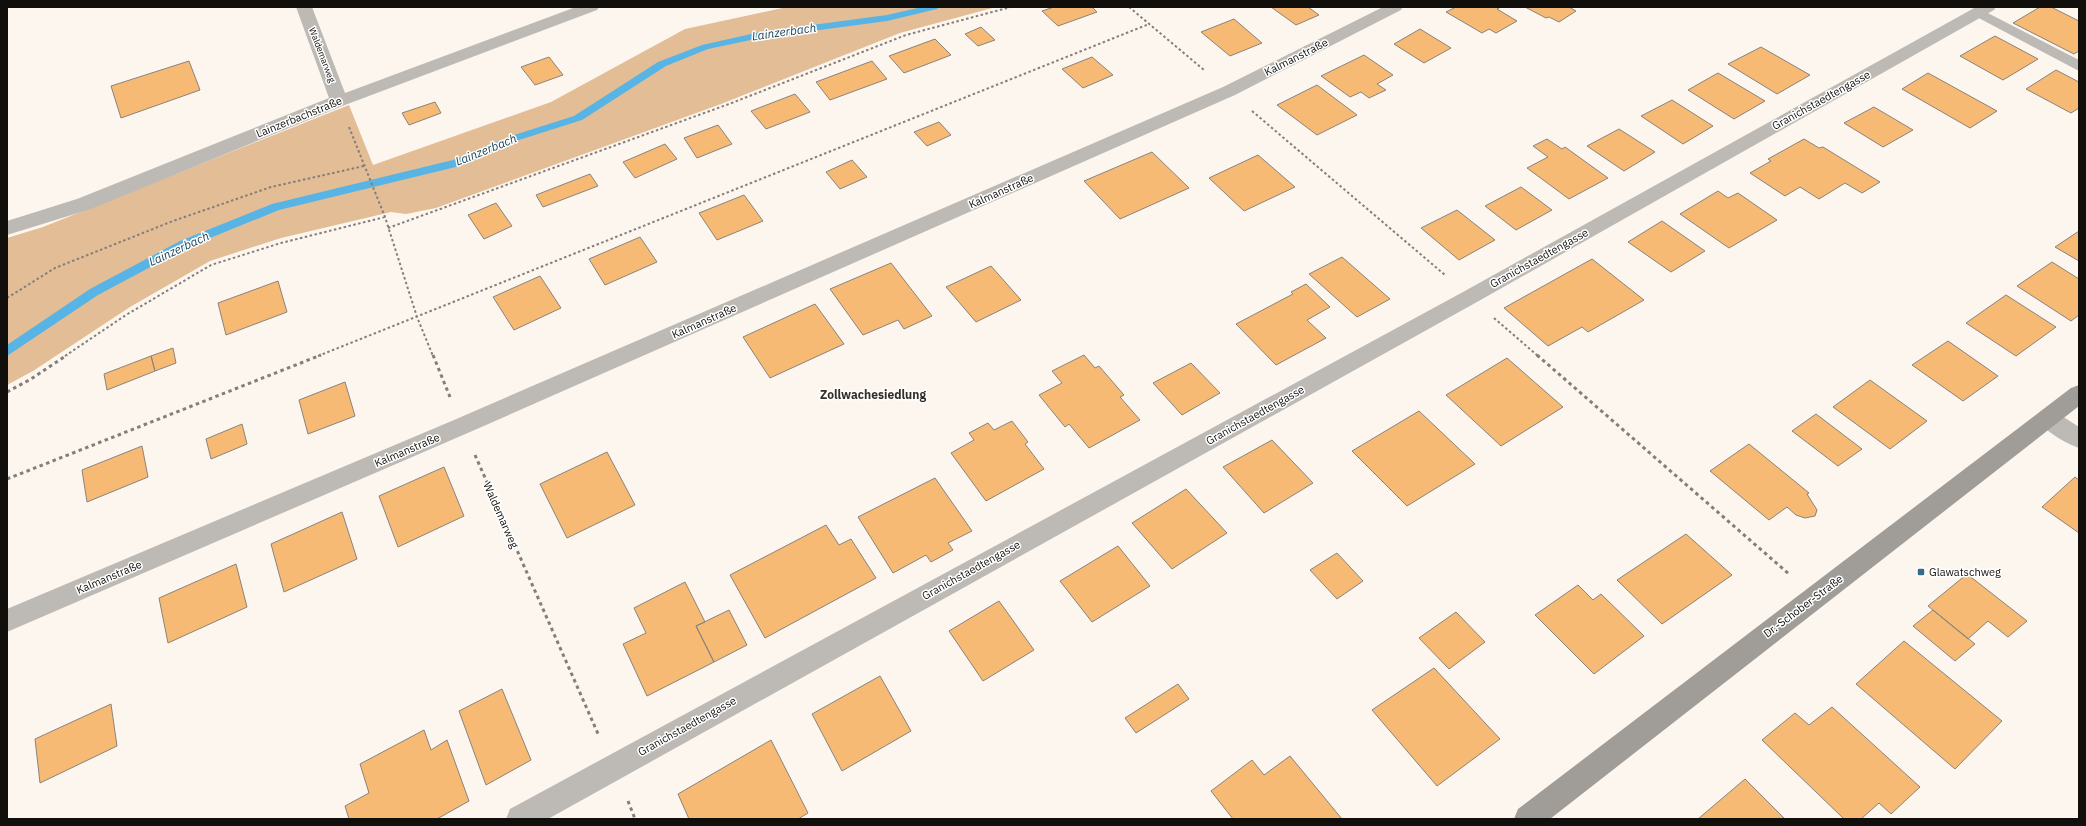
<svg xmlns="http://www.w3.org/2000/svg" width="2086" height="826" font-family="'IBM Plex Sans',sans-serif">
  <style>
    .green { fill: #e3bd95 }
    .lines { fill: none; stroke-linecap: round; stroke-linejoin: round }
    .stream { fill: #58b4e4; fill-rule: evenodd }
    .building { fill: #f7ba75; stroke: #89837c }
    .path-far1 { stroke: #837e79; stroke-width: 2; stroke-dasharray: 2.5 2.5; stroke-linecap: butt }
    .path { stroke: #837e79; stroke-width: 3; stroke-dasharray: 3.5 3.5; stroke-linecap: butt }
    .lane { fill: #bdbab6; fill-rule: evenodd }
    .street { fill: #bdbab6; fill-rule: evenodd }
    .secondary { fill: #a09c97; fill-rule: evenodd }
    .poi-dot { fill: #366c88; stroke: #fff; stroke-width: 1.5 }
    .labels { text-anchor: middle; stroke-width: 3; stroke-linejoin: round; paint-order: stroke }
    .far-street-label { font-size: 9px; fill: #110f0c; stroke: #fff }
    .street-label { font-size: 11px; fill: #110f0c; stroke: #fff }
    .poi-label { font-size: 11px; fill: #110f0c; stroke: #fff; text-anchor: start }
    .water-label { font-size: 12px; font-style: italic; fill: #1c4458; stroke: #fff }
    .neighbourhood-label { font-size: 12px; font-weight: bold; fill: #352f29; stroke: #fff }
  </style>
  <rect width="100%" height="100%" fill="#fdf6ee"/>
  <!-- green -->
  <path class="green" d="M787 7H996L900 33 721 104 436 208 406 214 391 212 281 238 210 261 130 307 33 371 7 385V238L43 227 349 105 373 165 551 102 685 29Z"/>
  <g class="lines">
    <!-- stream -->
    <path class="stream" d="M922 7H939L937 9 887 21 760 38 708 49 666 66 582 120 519 140 464 165 279 210 188 247 98 295 7 356V345L90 289 180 241 272 204 457 159 511 136 574 116 658 62 702 45 760 32 887 15Z"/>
  </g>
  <!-- building -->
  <path class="building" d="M1054 7H1092L1097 12 1058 26 1042 11Z
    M1271 7H1308L1319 15 1296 25Z
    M1456 7H1501L1497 9 1517 21 1496 33 1489 29 1482 33 1446 12Z
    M1525 7H1569L1576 11 1559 22 1549 17 1546 18Z
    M2040 7H2051L2079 21V51L2074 54 2013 23Z
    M1234 19 1262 43 1230 56 1201 32Z
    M981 27 995 40 978 46 965 34Z
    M1420 29 1451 48 1424 63 1394 44Z
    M1995 36 2038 59 2003 80 1960 56Z
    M935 39 951 55 904 73 889 56Z
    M1761 47 1810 75 1777 94 1728 64Z
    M1364 55 1393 75 1377 84 1386 90 1369 98 1361 92 1350 97 1321 76Z
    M549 57 563 75 535 85 521 67Z
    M1092 57 1113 75 1083 88 1062 69Z
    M189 61 200 90 121 118 111 86Z
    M872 61 887 79 830 100 816 82Z
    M2056 70 2079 82V108L2071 113 2026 89Z
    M1718 73 1765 101 1734 119 1688 90Z
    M1928 73 1997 111 1970 128 1902 89Z
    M1317 85 1357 115 1317 135 1277 105Z
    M795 94 810 112 766 129 751 111Z
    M1672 100 1713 126 1683 144 1641 116Z
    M435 102 441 113 409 125 402 113Z
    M1874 107 1913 130 1883 147 1844 123Z
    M939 122 951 135 927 146 914 132Z
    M718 125 732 144 697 158 684 138Z
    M1619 129 1655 152 1624 171 1587 146Z
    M1547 139 1562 149 1565 147 1608 178 1569 199 1527 168 1548 157 1533 146Z
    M1804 139 1819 148 1823 147 1880 182 1862 193 1845 183 1819 199 1800 187 1785 196 1750 173 1771 161 1768 159Z
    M665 144 677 159 635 178 623 162Z
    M1152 152 1189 188 1120 219 1084 181Z
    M1258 155 1295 187 1244 211 1209 178Z
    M852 160 867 177 840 189 826 172Z
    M590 174 598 186 543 207 536 195Z
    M1521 187 1552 210 1516 230 1485 206Z
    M1718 191 1728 198 1738 193 1777 220 1729 248 1680 214Z
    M744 195 763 221 717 240 699 213Z
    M496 203 512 226 484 239 468 215Z
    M1457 210 1495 240 1459 260 1421 228Z
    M1662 221 1705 251 1671 272 1628 242Z
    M2079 231V261L2055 247Z
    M640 237 657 262 605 285 589 259Z
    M1342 257 1390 299 1357 317 1309 274Z
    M1592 259 1644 300 1588 332 1582 327 1548 346 1504 308Z
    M2052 262 2079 279V315L2071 321 2017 286Z
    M891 263 932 316 904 329 898 320 863 335 830 289Z
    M991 266 1021 300 976 322 946 287Z
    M540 276 561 308 514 330 493 297Z
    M278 281 287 312 226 335 218 303Z
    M1306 284 1330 307 1307 320 1326 338 1276 365 1236 324 1293 294 1291 292Z
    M2006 295 2056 327 2016 356 1966 323Z
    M815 304 844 344 770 378 743 337Z
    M1948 341 1998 376 1963 401 1912 365Z
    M173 348 176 363 155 371 151 356Z
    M1084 355 1095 368 1099 366 1124 395 1120 397 1140 420 1089 448 1069 424 1065 427 1039 395 1062 383 1052 371Z
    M151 356 155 371 107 390 104 374Z
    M1507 358 1563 407 1501 446 1446 395Z
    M1191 363 1220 393 1182 415 1153 383Z
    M1870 380 1927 421 1890 449 1833 407Z
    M345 382 355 416 308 434 299 400Z
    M1419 411 1475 464 1407 506 1352 451Z
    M1816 414 1862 449 1838 466 1792 431Z
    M1012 421 1028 442 1025 444 1044 469 986 501 951 453 974 440 969 433 988 423 994 430Z
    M242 424 247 444 211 459 206 439Z
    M1272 440 1313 483 1264 513 1223 467Z
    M1749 444 1809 493 1807 494 1817 510 1815 516 1805 518 1796 515 1787 507 1769 520 1710 471Z
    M142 446 148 477 87 502 82 470Z
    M607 452 635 505 567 538 540 484Z
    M444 467 464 516 398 547 379 496Z
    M2075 477 2079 480V533L2042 507Z
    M935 478 972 531 948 543 953 550 931 562 926 555 893 573 858 517Z
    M1186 489 1227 533 1172 569 1132 523Z
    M342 512 357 559 284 592 271 544Z
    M826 525 839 545 851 539 876 578 765 638 730 575Z
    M1686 534 1732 575 1662 624 1617 580Z
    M1118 546 1150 586 1092 622 1060 581Z
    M1337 553 1363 581 1337 599 1310 570Z
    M236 564 247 607 168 643 159 598Z
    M1967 574 2027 621 2008 637 1988 621 1968 639 1928 606Z
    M685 582 705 622 696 626 714 662 647 696 623 644 646 633 634 608Z
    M1578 585 1593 600 1601 594 1644 636 1594 674 1535 615Z
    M999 601 1034 650 983 681 949 631Z
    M729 610 747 645 714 662 696 626Z
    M1933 610 1975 644 1955 661 1913 626Z
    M1456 612 1485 642 1449 669 1419 638Z
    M1904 641 2002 721 1955 769 1856 684Z
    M1434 668 1500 739 1437 786 1372 710Z
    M880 676 911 731 842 771 812 714Z
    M1178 684 1189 699 1136 733 1125 718Z
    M502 689 531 760 486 785 459 711Z
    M111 704 117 746 40 783 35 739Z
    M1832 707 1920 787 1891 814 1879 803 1861 819H1844L1762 740 1795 713 1809 725Z
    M424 730 431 750 447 740 469 801 437 819H349L345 806 369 793 360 764Z
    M771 740 808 813 798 819H689L678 794Z
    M1290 756 1342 819H1233L1211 791 1252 760 1264 775Z
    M1745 779 1785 819H1698Z"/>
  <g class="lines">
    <!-- path-far1 -->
    <path class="path-far1" d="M1129 7 1204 70
      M1252 111 1445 275
      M349 127 385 217 417 317 433 356
      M388 228 729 104 906 35 1011 7
      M7 298 55 268 173 221 271 187 364 166
      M1494 318 1538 356
      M65 356 126 315 211 265 281 243 385 217
      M318 356 1149 24"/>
    <!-- path -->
    <path class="path" d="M433 355 450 397
      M1537 355 1789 574
      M7 392 31 379 67 355
      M475 455 599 736
      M7 479 321 355
      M628 801 635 819"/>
    <!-- lane -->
    <path class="lane" d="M1978 8 2079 60V71L1973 15 1971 12 1973 9Z"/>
    <!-- street -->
    <path class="street" d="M296 7H312L345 93 576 7H599L597 10 345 105 91 209 7 235V221L77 199 329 98Z
      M1383 7H1403L1401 10 1235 95 470 432 7 632V609L454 420 1223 87Z
      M1976 7H1996L1994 10 1477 302 548 819H506L510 809 1463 292Z
      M2048 409 2056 412 2079 427V448C2065 443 2044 431 2037 418L2040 412Z"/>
    <!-- secondary -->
    <path class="secondary" d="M2079 385V406L1550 819H1514L1518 809 2071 388Z"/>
  </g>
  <!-- markers -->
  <rect class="poi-dot" x="1917" y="568" width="8" height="8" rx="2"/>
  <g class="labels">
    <!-- far-street labels -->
    <g class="far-street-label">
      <text transform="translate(322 55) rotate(69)" y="3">Waldemarweg</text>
    </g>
    <!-- street labels -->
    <g class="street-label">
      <text transform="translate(1296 57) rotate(-27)" y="4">Kalmanstraße</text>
      <text transform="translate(1821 100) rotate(-29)" y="4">Granichstaedtengasse</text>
      <text transform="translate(299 117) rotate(-22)" y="4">Lainzerbachstraße</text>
      <text transform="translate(1001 191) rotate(-24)" y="4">Kalmanstraße</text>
      <text transform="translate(1539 258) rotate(-29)" y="4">Granichstaedtengasse</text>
      <text transform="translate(704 321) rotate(-24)" y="4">Kalmanstraße</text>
      <text transform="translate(1255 415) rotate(-29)" y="4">Granichstaedtengasse</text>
      <text transform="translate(407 450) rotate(-23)" y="4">Kalmanstraße</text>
      <text transform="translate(501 515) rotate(66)" y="4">Waldemarweg</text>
      <text transform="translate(971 570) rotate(-29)" y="4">Granichstaedtengasse</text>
      <text transform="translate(109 577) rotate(-23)" y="4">Kalmanstraße</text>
      <text transform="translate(1803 606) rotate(-37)" y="4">Dr.-Schober-Straße</text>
      <text transform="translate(687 726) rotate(-29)" y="4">Granichstaedtengasse</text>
    </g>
    <!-- poi labels -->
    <g class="poi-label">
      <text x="1929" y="576">Glawatschweg</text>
    </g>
    <!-- water labels -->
    <g class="water-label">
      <text transform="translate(784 32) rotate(-8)" y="4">Lainzerbach</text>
      <text transform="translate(486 150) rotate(-22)" y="4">Lainzerbach</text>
      <text transform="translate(179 249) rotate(-25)" y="4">Lainzerbach</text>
    </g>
    <!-- neighbourhood labels -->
    <g class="neighbourhood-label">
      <text x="873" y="399">Zollwachesiedlung</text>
    </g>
  </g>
  <!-- border -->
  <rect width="2086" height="826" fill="none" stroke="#110f0c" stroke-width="16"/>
</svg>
